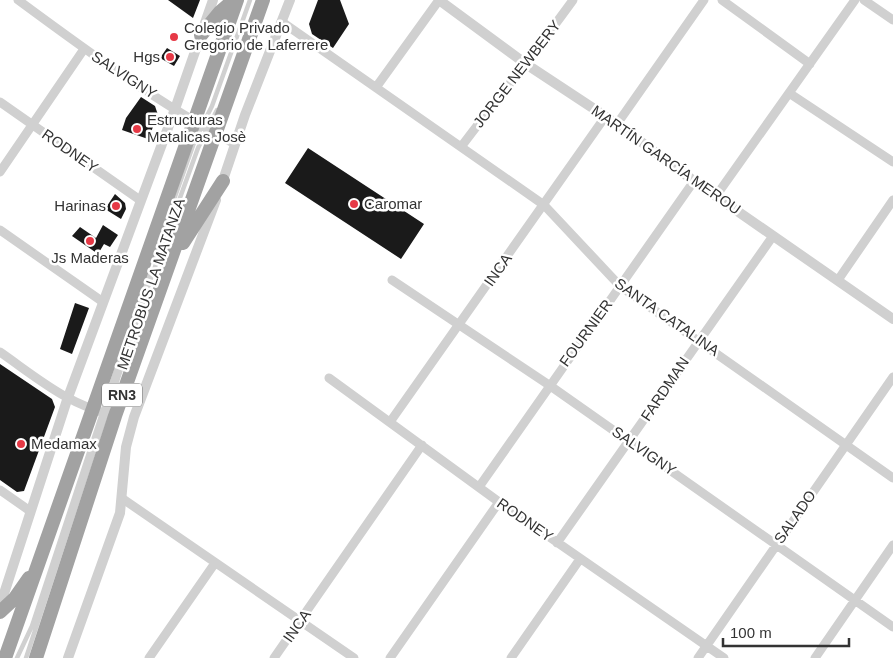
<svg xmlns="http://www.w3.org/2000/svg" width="893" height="658" font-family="Arial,sans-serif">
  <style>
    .building { fill: #1a1a1a }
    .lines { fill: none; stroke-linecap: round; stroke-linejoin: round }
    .service { stroke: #d0d0d0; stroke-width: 4.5 }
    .minor { stroke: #d0d0d0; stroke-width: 9 }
    .tertiary { stroke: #d0d0d0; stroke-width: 10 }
    .trunk { stroke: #a2a2a2; stroke-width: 14 }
    .poi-dot { fill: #e63946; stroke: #fff; stroke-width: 2 }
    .labels { text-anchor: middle; stroke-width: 5; stroke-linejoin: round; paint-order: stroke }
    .shield { fill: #fff; stroke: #707070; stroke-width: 1 }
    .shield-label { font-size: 14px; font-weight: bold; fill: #333 }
    .poi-label { font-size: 15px; fill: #333; stroke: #fff; text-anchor: start }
    .street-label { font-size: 15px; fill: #333; stroke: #fff }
  </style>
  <rect width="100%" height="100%" fill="#fff"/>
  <!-- building -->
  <path class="building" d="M168 0H200L193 18Z
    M318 0H340L349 24 333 48 312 34 309 24Z
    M167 48 180 56 174 66 160 58Z
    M141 97 155 106 158 115 148 139 122 130 126 118Z
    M308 148 424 224 401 259 285 183Z
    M115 194 125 203 126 209 121 219 105 209Z
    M103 225 118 235 110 247 104 244 98 254 72 236 80 227 96 238Z
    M75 303 89 308 72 354 60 349Z
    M0 364 52 399 55 407 24 491 17 492 0 480Z"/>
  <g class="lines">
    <!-- service -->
    <path class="service" d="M154 256 195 140 212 106 250 0
      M17 658 32 626 148 273
      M26 658 151 278 198 148 217 110"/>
    <!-- minor -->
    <path class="minor" d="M18 0C87 51 158 103 235 144
      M722 0 810 64
      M864 0 893 20
      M282 22 544 205 620 286 893 478
      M377 86 439 0
      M789 93 893 162
      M0 102 140 200
      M617 124 704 0
      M461 147C498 98 537 50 573 0
      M0 172 84 49
      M716 196 855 0
      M0 230 103 302
      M392 280 549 385 893 627
      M838 280 893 200
      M0 352C40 380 67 404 115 416
      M329 378 499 502 724 658
      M390 422 605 117
      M479 487 694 181
      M0 490 30 511
      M123 499 354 658
      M557 543 773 236
      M149 658 215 563
      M274 658 422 445
      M390 658 499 502
      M511 658 580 559
      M698 658 893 377
      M815 658 893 545"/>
    <!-- tertiary -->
    <path class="tertiary" d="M439 0 526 64 617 124 694 181 893 319
      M221 186 245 115 290 0
      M0 606 67 400 175 109 213 0
      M68 658 120 513 126 447 134 417 216 200"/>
    <!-- trunk -->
    <path class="trunk" d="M201 35 220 12 234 0
      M183 243 223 181
      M0 612 15 598 29 578
      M5 658 237 0
      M36 658 115 416 263 0"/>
  </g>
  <!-- markers -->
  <g class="poi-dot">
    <circle cx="174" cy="37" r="5"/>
    <circle cx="170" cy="57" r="5"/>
    <circle cx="137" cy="129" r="5"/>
    <circle cx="354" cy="204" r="5"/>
    <circle cx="116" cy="206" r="5"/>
    <circle cx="90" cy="241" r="5"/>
    <circle cx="21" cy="444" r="5"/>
  </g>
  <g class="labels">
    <!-- shield labels -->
    <rect class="shield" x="102" y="383.5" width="40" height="23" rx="4"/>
    <g class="shield-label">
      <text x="122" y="400">RN3</text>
    </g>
    <!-- poi labels -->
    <g class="poi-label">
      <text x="184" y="33">Colegio Privado<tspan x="184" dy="17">Gregorio de Laferrere</tspan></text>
      <text x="160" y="62" text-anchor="end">Hgs</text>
      <text x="147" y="125">Estructuras<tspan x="147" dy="17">Metalicas Josè</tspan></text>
      <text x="364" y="209">Caromar</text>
      <text x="106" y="211" text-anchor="end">Harinas</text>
      <text x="90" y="263" text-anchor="middle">Js Maderas</text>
      <text x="31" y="449">Medamax</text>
    </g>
    <!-- street labels -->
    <g class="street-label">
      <text transform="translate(517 74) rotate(-52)" y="5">JORGE NEWBERY</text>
      <text transform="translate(124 75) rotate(33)" y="5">SALVIGNY</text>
      <text transform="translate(70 151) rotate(35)" y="5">RODNEY</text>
      <text transform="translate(666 160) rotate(35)" y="5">MARTÍN GARCÍA MEROU</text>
      <text transform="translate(498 270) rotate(-55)" y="5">INCA</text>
      <text transform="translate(151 284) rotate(-71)" y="5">METROBUS LA MATANZA</text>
      <text transform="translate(667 317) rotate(35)" y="5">SANTA CATALINA</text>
      <text transform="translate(586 333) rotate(-54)" y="5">FOURNIER</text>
      <text transform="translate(665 389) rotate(-56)" y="5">FARDMAN</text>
      <text transform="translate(644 451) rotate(35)" y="5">SALVIGNY</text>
      <text transform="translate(795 517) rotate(-55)" y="5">SALADO</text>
      <text transform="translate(525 520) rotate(35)" y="5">RODNEY</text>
      <text transform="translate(297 626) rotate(-55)" y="5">INCA</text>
    </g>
  </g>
  <!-- scale -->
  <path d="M723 638v8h126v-8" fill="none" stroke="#333333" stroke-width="2.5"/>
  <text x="730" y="638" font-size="15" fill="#333333" stroke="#ffffff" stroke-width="4" paint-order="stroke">100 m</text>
</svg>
